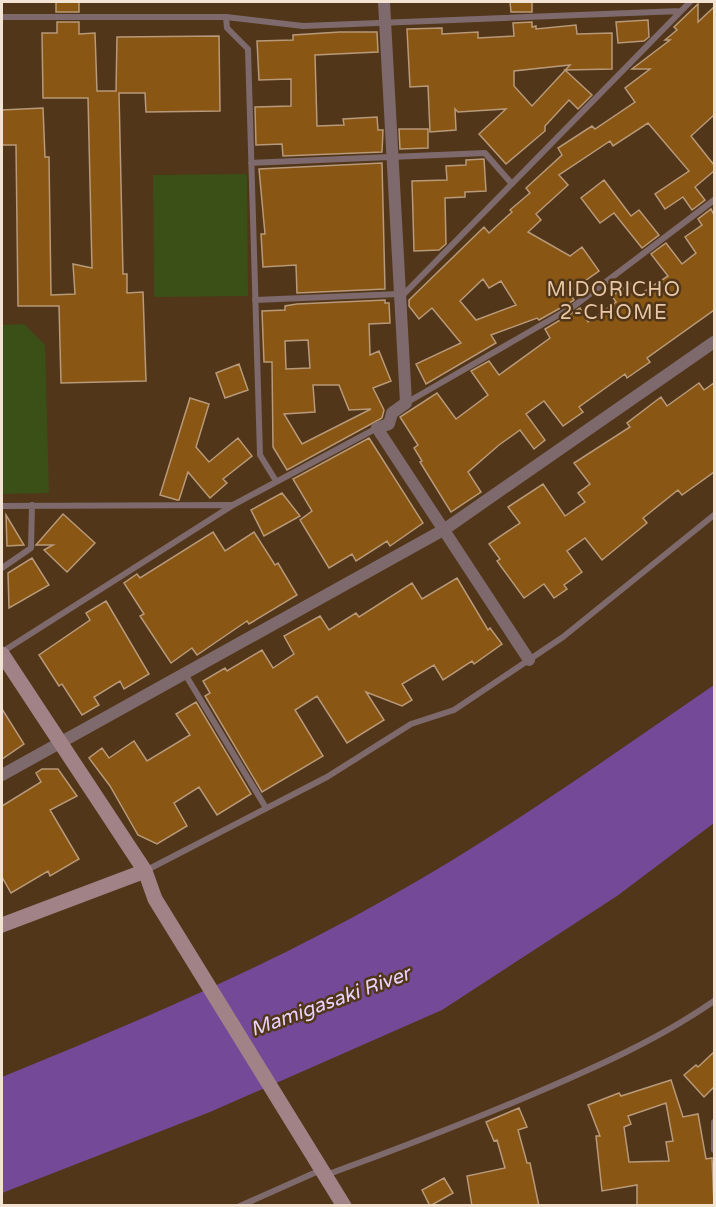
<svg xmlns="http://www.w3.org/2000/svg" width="716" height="1207" font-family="'Varela Round',sans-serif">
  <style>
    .green { fill: #3b5016 }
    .water { fill: #744a98 }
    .building { fill: #895613; stroke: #b89979; stroke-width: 1.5; fill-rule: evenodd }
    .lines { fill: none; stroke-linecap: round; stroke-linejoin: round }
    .lane { stroke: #7e6a6d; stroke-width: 6 }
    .street { stroke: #7e6a6d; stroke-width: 12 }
    .secondary { stroke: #a18287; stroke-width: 15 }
    .labels { text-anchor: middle; stroke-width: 5; stroke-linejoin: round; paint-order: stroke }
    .neighbourhood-label { font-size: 20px; letter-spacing: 1.5px; fill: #e7c7a6; stroke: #513619 }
    .water-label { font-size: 20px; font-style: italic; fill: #e7d1fd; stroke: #513619 }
  </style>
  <rect width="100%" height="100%" fill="#513619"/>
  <!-- green -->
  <path class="green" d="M247 174 248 296 154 297 153 175Z
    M24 324 45 345 49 493 2 494V325Z"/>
  <!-- water -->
  <path class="water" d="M714 685V823L617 896 442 1010 210 1112 2 1193V1077C132 1024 262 969 384 900 499 836 606 759 714 685Z"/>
  <!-- building -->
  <path class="building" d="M56 2H79V12H56Z
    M510 2H532V12H511Z
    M698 4V22L714 7V115L691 136 714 165V171L695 187 705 200 692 210 683 197 665 209 655 194 689 171 648 123 613 146 610 141 559 175 568 185 536 214 541 220 528 232 570 256 582 247 599 271 569 292 574 300 571 302 539 320 537 318 491 335 496 343 426 384 416 364 461 343 432 308 419 319 409 306V300L484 227 489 233 512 212 510 210 530 193 526 188 562 155 558 148 592 126 595 129 635 102 625 88 650 69H632L670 40H665L677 30 674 27ZM483 279 489 288 501 281 516 305 476 320 460 301Z
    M648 20 649 37 644 41 618 43 616 22Z
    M57 22H79V34L95 33 97 91H116L117 37 219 36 220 111 146 112 145 93H119L123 274H127V293L143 292 146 381 61 383 59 306H18L16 145H2V110L43 108 45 157H49L51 295 75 294 73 264 92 268 88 98H43L42 33H57Z
    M532 22V27L536 26V29L576 25 577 34 612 33V69L565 70 592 95 578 109 569 100 545 126V131L506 164 479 134 506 109 458 112 455 109 456 130 430 132 428 86 410 87 407 29 442 28V34L478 32V38L514 36 513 23ZM570 65 532 106 514 86V71Z
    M340 32H377L378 52 315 55 317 126 344 125 343 119 377 117 378 130H383L382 152 283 156 282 144 256 145 255 107 291 106V79L259 80 257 41 293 40V35Z
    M399 129H428V148L400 149Z
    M484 159 486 191 465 192V197L445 198 446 244 439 250 414 251 412 181 447 180 446 166 466 165V160Z
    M382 163 385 289 297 293 296 265 263 267 261 234H265L259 169Z
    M604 180 631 216 639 210 659 235 642 248 614 213 600 223 581 198Z
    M711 209 714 215V310L647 358 650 362 627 378 625 374 579 407 583 412 563 426 544 401 526 414 545 440 534 449 520 430 499 445 468 472 481 492 451 512 420 462 422 461 414 448 418 445 400 417 437 393 456 419 488 395 471 371 489 361 499 375 550 338 545 329 580 308 588 322 616 302 612 296 630 283 639 295 668 276 651 254 666 243 682 264 696 253 685 237 702 225 698 219Z
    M385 300V303H389L390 323 369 324 370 355 379 351 391 381 373 388 384 410 382 418 287 470 273 447 272 362H264L262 311 285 310V306L297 304ZM308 340 310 368 286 369 285 341ZM313 385H339L349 410 371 409 302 444 284 414 315 412Z
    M239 364 248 390 225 398 216 373Z
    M699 383 704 390 714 383V472L682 495 678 490 643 518 647 523 602 560 585 538 567 551 582 572 564 585 567 589 554 598 544 584 524 598 497 561 500 559 489 544 520 523 508 507 543 484 565 516 585 502 578 493 590 484 574 463 630 427 627 423 661 397 667 406Z
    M190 398 209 404 196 447 209 462 238 438 252 456 223 479 227 483 210 498 188 472 179 500H177L160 495Z
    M369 438 423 523 390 546 387 541 356 561 352 554 329 568 300 520 312 511 293 479Z
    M282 493 300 516 264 536 251 510Z
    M63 514 95 543 67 572 44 550 53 545H36Z
    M6 515 24 545 7 546Z
    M213 532 225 551 254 532 275 565 278 563 297 595 249 624 247 621 197 655 192 648 171 663 140 616 144 614 124 583 137 574 140 578Z
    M32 558 49 585 9 608 8 573Z
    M457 578 488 630 490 628 502 644 474 664 472 661 443 680 434 665 402 684 412 700 402 706 366 692 384 720 347 743 317 696 295 710 323 756 262 792 205 696 210 693 203 681 225 668 227 671 262 650 273 668 294 654 284 636 320 616 329 630 356 613 359 617 412 583 422 599Z
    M106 601 149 674 124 689 120 681 94 697 99 705 82 715 62 684 59 686 39 655 90 620 86 613Z
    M196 702 251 794 217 815 199 787 174 803 187 826 157 844 138 835 110 786 89 758 102 748 109 758 134 741 147 761 190 735 176 714Z
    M2 709 24 744 2 759Z
    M42 769H58L77 796 50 810 79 859 50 876 48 871 11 893 2 877V806L41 782 36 773Z
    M714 1052V1087L704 1097 684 1075 696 1065 698 1067Z
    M671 1080 683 1117 698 1114 706 1159 712 1158 714 1206H637V1185L602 1191 596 1136H600L588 1105 619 1093 621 1096ZM666 1103 673 1141 666 1142 669 1161 629 1162 624 1127 631 1124 628 1116Z
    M519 1108 527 1127 518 1130 527 1163H530L539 1206H472L467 1176 505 1168 497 1140 494 1141 486 1122Z
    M444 1178 453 1193 430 1206 422 1190Z"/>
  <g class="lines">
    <!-- lane -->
    <path class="lane" d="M2 17H226L303 26 681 11
      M226 17 227 28 248 49 260 455 276 481
      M251 163 485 153 512 184
      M402 296 690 2
      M255 300 399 294
      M406 403 574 306 714 200
      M2 506 232 505
      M2 568 31 548 32 505
      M2 652 233 505 377 428
      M185 674 266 808
      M145 871 327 777 411 724 454 710 563 637 714 515
      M714 1122V1150
      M326 1175C395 1150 463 1124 531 1095 594 1068 658 1040 714 1001
      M240 1206 321 1170"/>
    <!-- street -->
    <path class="street" d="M384 2 406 403 392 413 389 424 377 428 529 660
      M2 775 445 529 714 342"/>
    <!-- secondary -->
    <path class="secondary" d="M2 654 145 871 155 899 344 1206
      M2 925 145 871"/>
  </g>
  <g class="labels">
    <!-- neighbourhood labels -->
    <g class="neighbourhood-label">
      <text x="614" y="296">MIDORICHO<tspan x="614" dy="23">2-CHOME</tspan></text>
    </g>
    <!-- water labels -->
    <g class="water-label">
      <text transform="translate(330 1001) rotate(-20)" y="7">Mamigasaki River</text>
    </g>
  </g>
  <!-- border -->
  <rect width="716" height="1207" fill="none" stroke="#f3e3d2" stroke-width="6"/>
</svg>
